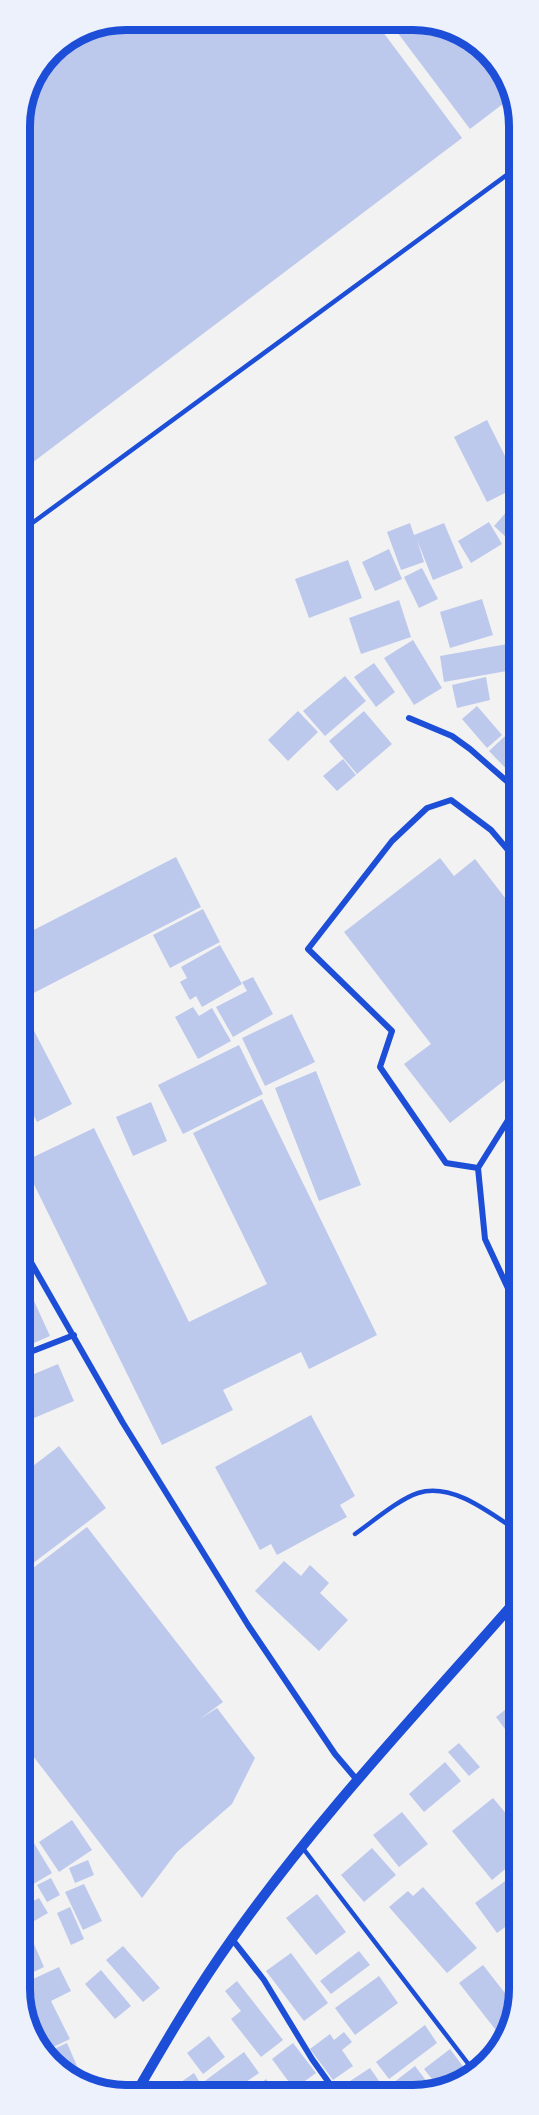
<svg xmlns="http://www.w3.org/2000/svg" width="539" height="2115" font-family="Bitter,serif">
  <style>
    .building { fill: #bdc9ec }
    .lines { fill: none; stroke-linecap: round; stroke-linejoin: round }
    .service { stroke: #1d4ed8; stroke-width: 4.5 }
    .minor { stroke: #1d4ed8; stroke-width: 6 }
    .tertiary { stroke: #1d4ed8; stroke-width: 10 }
    .rim { fill: none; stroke: #1d4ed8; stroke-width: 8 }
  </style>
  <rect width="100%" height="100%" fill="#f2f2f2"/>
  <!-- building -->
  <path class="building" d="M414 23H440L493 55 512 97 470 129 391 24Z
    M377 24 462 138 20 472V119L51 50 85 27Z
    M519 400V423L509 405Z
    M487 420 519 484V486L487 502 454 437Z
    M511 507 519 514V549L494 526Z
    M489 522 502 544 471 563 458 541Z
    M410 523 414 535 444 523 463 568 433 580 417 540 424 562 401 570 387 532Z
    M389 549 402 579 375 591 362 562Z
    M348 560 362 598 309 618 295 579Z
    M422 568 438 599 419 608 404 577Z
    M519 583V630H518L508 586Z
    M482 599 493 635 450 648 440 612Z
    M399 600 411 637 361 654 349 618Z
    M413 640 442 688 414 705 384 658Z
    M519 642V669L444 682 440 656Z
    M374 663 395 692 376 707 354 677Z
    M345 676 366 701 325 736 303 711Z
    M519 676V724L516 725 509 678Z
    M486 677 490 700 457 708 452 685Z
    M477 706 502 735 487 748 462 719Z
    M298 711 318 732 288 761 268 740Z
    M364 711 392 744 357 774 329 741Z
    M516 726 519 729V782L489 751Z
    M343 759 356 775 337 791 323 776Z
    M176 857 201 907 20 1000V937Z
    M440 858 454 876 475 859 519 916V1025L509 1032 519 1045V1069L450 1123 404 1064 431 1044 344 932Z
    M203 909 220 942 170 968 153 935Z
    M220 945 242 984 202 1007 196 996 190 1000 180 982 187 978 181 967Z
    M253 977 273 1014 233 1037 216 1007 247 991 242 982Z
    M193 1007 199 1016 212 1008 231 1041 198 1059 175 1017Z
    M292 1014 315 1062 265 1086 242 1038Z
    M30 1023 72 1104 37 1122 20 1088V1029Z
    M239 1045 263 1094 183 1134 158 1085Z
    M316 1071 361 1185 319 1201 275 1088Z
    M262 1099 377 1335 309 1369 301 1352 223 1390 233 1410 162 1445 23 1162 94 1128 189 1322 267 1284 193 1133Z
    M151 1102 167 1141 133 1156 116 1117Z
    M29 1290 50 1336 20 1349V1294Z
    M58 1364 74 1401 20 1424V1380Z
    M311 1415 355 1496 340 1505 347 1517 277 1555 271 1544 260 1550 215 1467Z
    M59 1446 106 1508 20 1573V1476Z
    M87 1527 223 1702 200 1719 217 1708 255 1758 232 1804 177 1852 142 1898 20 1739V1578Z
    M284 1561 301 1576 310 1565 329 1583 320 1593 348 1620 319 1651 255 1591Z
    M519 1699V1748L496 1717Z
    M459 1743 480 1767 469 1776 448 1752Z
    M445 1762 461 1781 424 1812 409 1794Z
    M493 1798 519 1829V1858L492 1880 452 1831Z
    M402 1812 428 1844 399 1867 373 1835Z
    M72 1820 92 1850 59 1872 39 1842Z
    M29 1835 52 1873 20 1892V1841Z
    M372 1848 396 1875 364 1902 341 1875Z
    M88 1860 94 1875 75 1883 69 1868Z
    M519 1871V1917L497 1933 475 1903Z
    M51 1878 60 1895 47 1902 37 1885Z
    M84 1884 102 1921 83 1930 65 1892Z
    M423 1887 477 1948 447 1973 389 1907 408 1891 413 1896Z
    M317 1894 346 1932 316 1955 286 1918Z
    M39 1898 48 1913 27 1925 20 1914V1908Z
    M70 1907 84 1939 71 1945 57 1913Z
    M27 1928 44 1967 25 1976 20 1965V1931Z
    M123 1946 160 1988 143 2002 106 1960Z
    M359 1951 370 1965 331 1994 320 1981Z
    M291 1953 328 2003 304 2021 266 1971Z
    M483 1965 515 2006 502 2038 459 1983Z
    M59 1967 71 1991 51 2001 70 2039 47 2050 20 1994V1985Z
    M101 1970 131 2006 115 2019 85 1984Z
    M379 1976 398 2003 355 2035 335 2008Z
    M237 1981 283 2040 261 2057 231 2019 241 2011 225 1991Z
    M425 2025 437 2043 389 2079 376 2062Z
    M344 2032 352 2042 342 2050 353 2066 333 2080 310 2049 330 2034 334 2040Z
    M209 2036 225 2057 203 2074 187 2053Z
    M67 2043 84 2082 50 2064 45 2053Z
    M293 2043 316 2073 294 2089 272 2059Z
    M450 2049 468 2073 439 2088 424 2069Z
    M244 2052 259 2073 229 2094H210L202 2083Z
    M415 2066 434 2091 427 2095 395 2094 389 2086Z
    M370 2068 388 2094H346L341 2087Z
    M194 2073 207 2094H174L171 2089Z
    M266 2079 277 2094H246Z
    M314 2084 321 2094H298Z"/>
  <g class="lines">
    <!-- service -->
    <path class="service" d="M20 532 519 166
      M355 1534C371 1523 399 1499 418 1493 453 1482 491 1514 519 1532
      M302 1847 473 2070"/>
    <!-- minor -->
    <path class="minor" d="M409 718 452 736 470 749 519 792
      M519 1107 513 1112 478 1168 485 1239 519 1312
      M478 1168 446 1163 380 1067 392 1031 308 949 392 841 427 808 451 800 491 830 519 863
      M20 1243 123 1423 248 1625 335 1754 357 1780
      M20 1356 74 1335
      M232 1939 264 1980 312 2059 337 2094"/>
    <!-- tertiary -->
    <path class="tertiary" d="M136 2093C166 2041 197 1988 232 1939 318 1817 421 1709 519 1597"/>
  </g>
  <!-- crop -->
  <path d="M0 0H539V2115H0ZM126 30H413A96 96 0 0 1 509 126V1989A96 96 0 0 1 413 2085H126A96 96 0 0 1 30 1989V126A96 96 0 0 1 126 30Z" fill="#edf1fc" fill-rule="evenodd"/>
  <path class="rim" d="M126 30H413A96 96 0 0 1 509 126V1989A96 96 0 0 1 413 2085H126A96 96 0 0 1 30 1989V126A96 96 0 0 1 126 30Z"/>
</svg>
